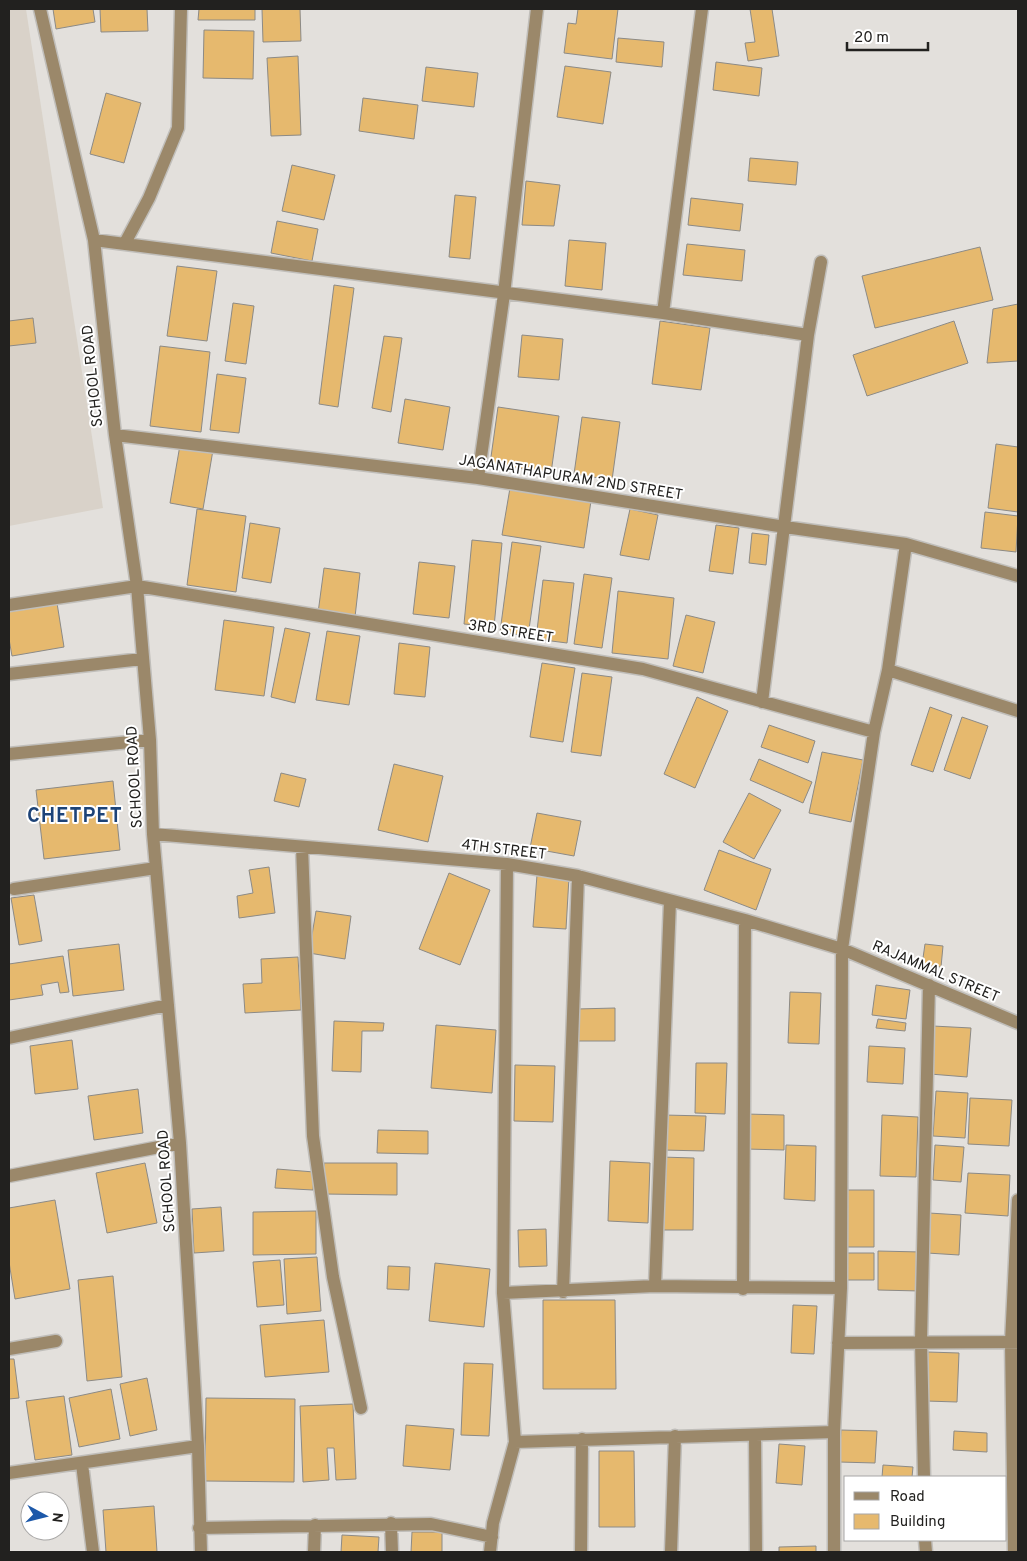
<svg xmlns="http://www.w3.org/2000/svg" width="1027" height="1561" font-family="Overpass,sans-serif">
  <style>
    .built { fill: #d9d2c9 }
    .building { fill: #e6b96e; stroke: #8c8a86 }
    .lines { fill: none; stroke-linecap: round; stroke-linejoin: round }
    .minor-casing { stroke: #c0beba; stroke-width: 15 }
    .minor { stroke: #9b886a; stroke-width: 12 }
    .labels { text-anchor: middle; stroke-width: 4; stroke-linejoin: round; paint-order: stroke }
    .street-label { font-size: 15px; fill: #22211f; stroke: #fff }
    .district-label { font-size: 20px; font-weight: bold; letter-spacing: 1px; fill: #1d4377; stroke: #fff }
  </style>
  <rect width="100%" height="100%" fill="#e3e0dc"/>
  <!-- built -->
  <path class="built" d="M9 9H26L103 508 9 526Z"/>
  <!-- building -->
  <path class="building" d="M53 9H93L95 22 56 29Z
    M100 9H147L148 31 101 32Z
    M199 9H255V20H198Z
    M262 9H300L301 41 263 42Z
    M578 9H618L612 59 564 53 568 23 576 24Z
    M750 9H772L779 56 748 61 745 43 755 42Z
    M204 30 254 31 253 79 203 78Z
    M618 38 664 42 662 67 616 62Z
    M298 56 301 135 271 136 267 58Z
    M716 62 762 68 759 96 713 90Z
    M565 66 611 72 603 124 557 117Z
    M426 67 478 73 474 107 422 101Z
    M106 93 141 103 124 163 90 154Z
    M363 98 418 105 414 139 359 131Z
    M750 158 798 162 796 185 748 181Z
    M292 165 335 175 324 220 282 211Z
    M526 181 560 185 554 226 522 225Z
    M455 195 476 197 470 259 449 257Z
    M691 198 743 204 740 231 688 225Z
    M277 221 318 229 312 261 271 253Z
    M569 240 606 243 602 290 565 286Z
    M687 244 745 250 742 281 683 275Z
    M980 247 993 300 875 328 862 276Z
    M177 266 217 271 207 341 167 336Z
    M334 285 354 288 338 407 319 404Z
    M233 303 254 306 246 364 225 361Z
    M1018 304V361L987 363 993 309Z
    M33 318 36 343 9 346V321Z
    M660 321 710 328 701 390 652 384Z
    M954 321 968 363 867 396 853 355Z
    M522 335 563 339 559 380 518 377Z
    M384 336 402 338 391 412 372 408Z
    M160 346 210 352 201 432 150 426Z
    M217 374 246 378 239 433 210 430Z
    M405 399 450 407 443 450 398 443Z
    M498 407 559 416 551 473 490 464Z
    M582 417 620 422 612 480 574 474Z
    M996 444 1018 447V512L988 508Z
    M180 445 213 450 203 509 170 503Z
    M510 488 591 501 584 548 502 535Z
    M197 509 246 516 236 592 187 585Z
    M630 509 658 515 649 560 620 555Z
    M985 512 1018 516 1016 552 981 548Z
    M250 523 280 528 271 583 242 578Z
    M716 525 739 528 733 574 709 571Z
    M752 533 769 535 766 565 749 563Z
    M472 540 502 543 494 627 464 624Z
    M512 542 541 546 528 636 500 632Z
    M419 562 455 566 449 618 413 614Z
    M324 568 360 573 355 617 318 613Z
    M584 574 612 578 602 648 574 644Z
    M543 580 574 583 567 643 536 639Z
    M618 591 674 598 668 659 612 653Z
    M57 603 64 647 12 656 9 639V611Z
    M686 615 715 622 703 673 673 666Z
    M224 620 274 627 264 696 215 690Z
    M285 628 310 633 295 703 271 697Z
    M327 631 360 636 349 705 316 700Z
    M399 643 430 647 425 697 394 694Z
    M542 663 575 668 563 742 530 737Z
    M582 673 612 677 601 756 571 752Z
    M697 697 728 711 695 788 664 774Z
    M930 707 952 715 933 772 911 765Z
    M962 717 988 726 970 779 944 770Z
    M769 725 815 741 808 763 761 747Z
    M822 752 863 760 851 822 809 813Z
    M759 759 812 782 803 803 750 780Z
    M394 764 443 776 428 842 378 830Z
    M281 773 306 779 299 807 274 801Z
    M113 781 120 850 44 859 36 790Z
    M749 793 781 810 754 859 723 842Z
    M537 813 581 821 574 856 530 848Z
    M719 850 771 869 756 910 704 890Z
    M269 867 275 913 239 918 237 896 253 893 249 870Z
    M449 873 490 890 460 965 419 949Z
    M537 875 569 877 566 929 533 927Z
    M34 895 42 941 19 945 11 898Z
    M316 911 351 916 345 959 309 953Z
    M119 944 124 990 73 996 68 950Z
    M925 944 943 946 941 967 922 965Z
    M63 956 69 992 60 993 58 982 41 985 43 995 9 1000V964Z
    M298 957 301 1010 245 1013 243 984 262 983 261 959Z
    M876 985 910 990 906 1019 872 1015Z
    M790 992 821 993 819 1044 788 1043Z
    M615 1008V1041H577V1009Z
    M878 1019 906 1023 905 1031 876 1028Z
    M334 1021 384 1023 383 1031H362L361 1072 332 1071Z
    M436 1025 496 1030 492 1093 431 1088Z
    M933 1026 971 1028 967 1077 930 1074Z
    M72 1040 78 1089 35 1094 30 1046Z
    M869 1046 905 1048 903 1084 867 1082Z
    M696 1063H727L725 1114 695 1113Z
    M515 1065 555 1066 553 1122 514 1121Z
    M138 1089 143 1133 94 1140 88 1096Z
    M936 1091 968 1093 965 1138 933 1136Z
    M970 1098 1012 1100 1009 1146 968 1144Z
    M746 1114 784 1115V1150L746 1149Z
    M664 1115 706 1116 704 1151 663 1150Z
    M882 1115 918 1117 916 1177 880 1176Z
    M378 1130 428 1131V1154L377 1153Z
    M786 1145 816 1146 815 1201 784 1199Z
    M935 1145 964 1147 961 1182 933 1180Z
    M661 1157 694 1158 693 1230H660Z
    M610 1161 650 1163 648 1223 608 1221Z
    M145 1163 157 1223 107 1233 96 1173Z
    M324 1163H397V1195L324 1194Z
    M277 1169 314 1172 313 1190 275 1188Z
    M968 1173 1010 1175 1008 1216 965 1213Z
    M844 1190H874V1247H843Z
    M55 1200 70 1289 15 1299 9 1262V1208Z
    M221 1207 224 1251 194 1253 192 1209Z
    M316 1211V1254L253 1255V1212Z
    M929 1213 961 1215 959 1255 927 1253Z
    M546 1229 547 1266 519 1267 518 1230Z
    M878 1251 921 1252 920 1291 878 1290Z
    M843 1253H874V1280H843Z
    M317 1257 321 1311 287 1314 284 1259Z
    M280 1260 284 1305 257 1307 253 1262Z
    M435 1263 490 1269 484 1327 429 1321Z
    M388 1266 410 1267 409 1290 387 1289Z
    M113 1276 122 1377 87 1381 78 1280Z
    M543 1300H615L616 1389H543Z
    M793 1305 817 1306 814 1354 791 1353Z
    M324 1320 329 1372 265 1377 260 1325Z
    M928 1352 959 1353 957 1402 926 1401Z
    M9 1359H14L19 1398 9 1399Z
    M464 1363 493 1364 489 1436 461 1435Z
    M147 1378 157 1430 130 1436 120 1384Z
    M111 1389 120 1439 79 1447 69 1398Z
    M64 1396 72 1455 35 1460 26 1401Z
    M206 1398 295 1399 294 1482 205 1481Z
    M353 1404 356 1479 336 1480 334 1448H327L329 1480 303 1482 300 1406Z
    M406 1425 454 1429 450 1470 403 1466Z
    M841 1430 877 1431 875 1463 839 1462Z
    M954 1431 987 1433V1452L953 1450Z
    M779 1444 805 1446 802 1485 776 1483Z
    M599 1451H634L635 1527H599Z
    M883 1465 913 1467 912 1477H882Z
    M154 1506 157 1552H106L103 1510Z
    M412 1532H442V1552H411Z
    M342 1535 379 1537 378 1552H341Z
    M816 1546V1552H779V1547Z"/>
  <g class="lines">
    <!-- minor casing -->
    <g class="minor-casing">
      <path id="minor" d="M40 9 94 240 115 435 137 586 150 740 153 834 180 1143 198 1446 201 1552
        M94 240 663 313 808 335
        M125 243 149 198 178 128 181 9
        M663 313 702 9
        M115 435 478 478 785 527 906 544 1018 576
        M478 478 504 294 537 9
        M9 605 137 586 643 669 874 732
        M888 670 1018 711
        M9 674 142 659
        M762 702 808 335 821 262
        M9 754 150 740
        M153 834 507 864 578 876 745 920 842 949 1018 1023
        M302 847 313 1136 333 1277 361 1408
        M14 889 156 868
        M9 1038 168 1005
        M9 1176 180 1143
        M655 1286 670 901
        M743 1289 745 920
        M563 1292 578 876
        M503 1293 655 1286 841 1288
        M838 1343 1018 1342
        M9 1349 56 1341
        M755 1436 756 1552
        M515 1442 834 1432
        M82 1464 93 1552
        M9 1473 198 1446
        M924 1477 921 1341 929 985
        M391 1523 392 1552
        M199 1528 431 1524 492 1537
        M925 1540 926 1552
        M314 1552 315 1525
        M490 1552 493 1523 515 1442 503 1293 507 864
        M581 1552 582 1439
        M671 1552 675 1436
        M834 1552V1432L841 1288 842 949 874 732 888 670 906 544
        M1014 1552 1011 1342 1018 1200"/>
    </g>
    <!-- minor -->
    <use href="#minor" class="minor"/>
  </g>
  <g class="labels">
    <!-- street labels -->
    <g class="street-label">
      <text transform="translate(92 376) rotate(-96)" y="5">SCHOOL ROAD</text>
      <text transform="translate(571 477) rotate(9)" y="5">JAGANATHAPURAM 2ND STREET</text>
      <text transform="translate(511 631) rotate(9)" y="5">3RD STREET</text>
      <text transform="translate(134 777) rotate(-93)" y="5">SCHOOL ROAD</text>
      <text transform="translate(504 849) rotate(7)" y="5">4TH STREET</text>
      <text transform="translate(936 971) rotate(23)" y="5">RAJAMMAL STREET</text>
      <text transform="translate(166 1181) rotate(-94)" y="5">SCHOOL ROAD</text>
    </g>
    <!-- district labels -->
    <g class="district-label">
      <text x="75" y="822">CHETPET</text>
    </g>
  </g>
  <!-- border -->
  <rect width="1027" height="1561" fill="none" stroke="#22211f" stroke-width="20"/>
  <!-- legend -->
  <rect x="844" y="1476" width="162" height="65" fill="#ffffff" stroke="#a7a6a5"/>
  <rect x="854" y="1492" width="25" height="8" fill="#9b886a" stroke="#a7a6a5"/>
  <text x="890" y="1501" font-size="15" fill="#22211f">Road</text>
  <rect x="854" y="1514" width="25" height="15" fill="#e6b96e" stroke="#a7a6a5"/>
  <text x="890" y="1526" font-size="15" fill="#22211f">Building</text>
  <!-- north arrow -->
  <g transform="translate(45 1516) rotate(97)"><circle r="24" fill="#ffffff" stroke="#a7a6a5"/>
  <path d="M0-4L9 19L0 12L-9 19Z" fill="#1c58a9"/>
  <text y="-8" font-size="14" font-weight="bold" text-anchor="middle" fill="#22211f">N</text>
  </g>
  <!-- scale -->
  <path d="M847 42v8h81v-8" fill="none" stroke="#22211f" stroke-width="2.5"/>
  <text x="854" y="42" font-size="15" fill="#22211f" stroke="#ffffff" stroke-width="4" paint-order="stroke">20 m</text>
</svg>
